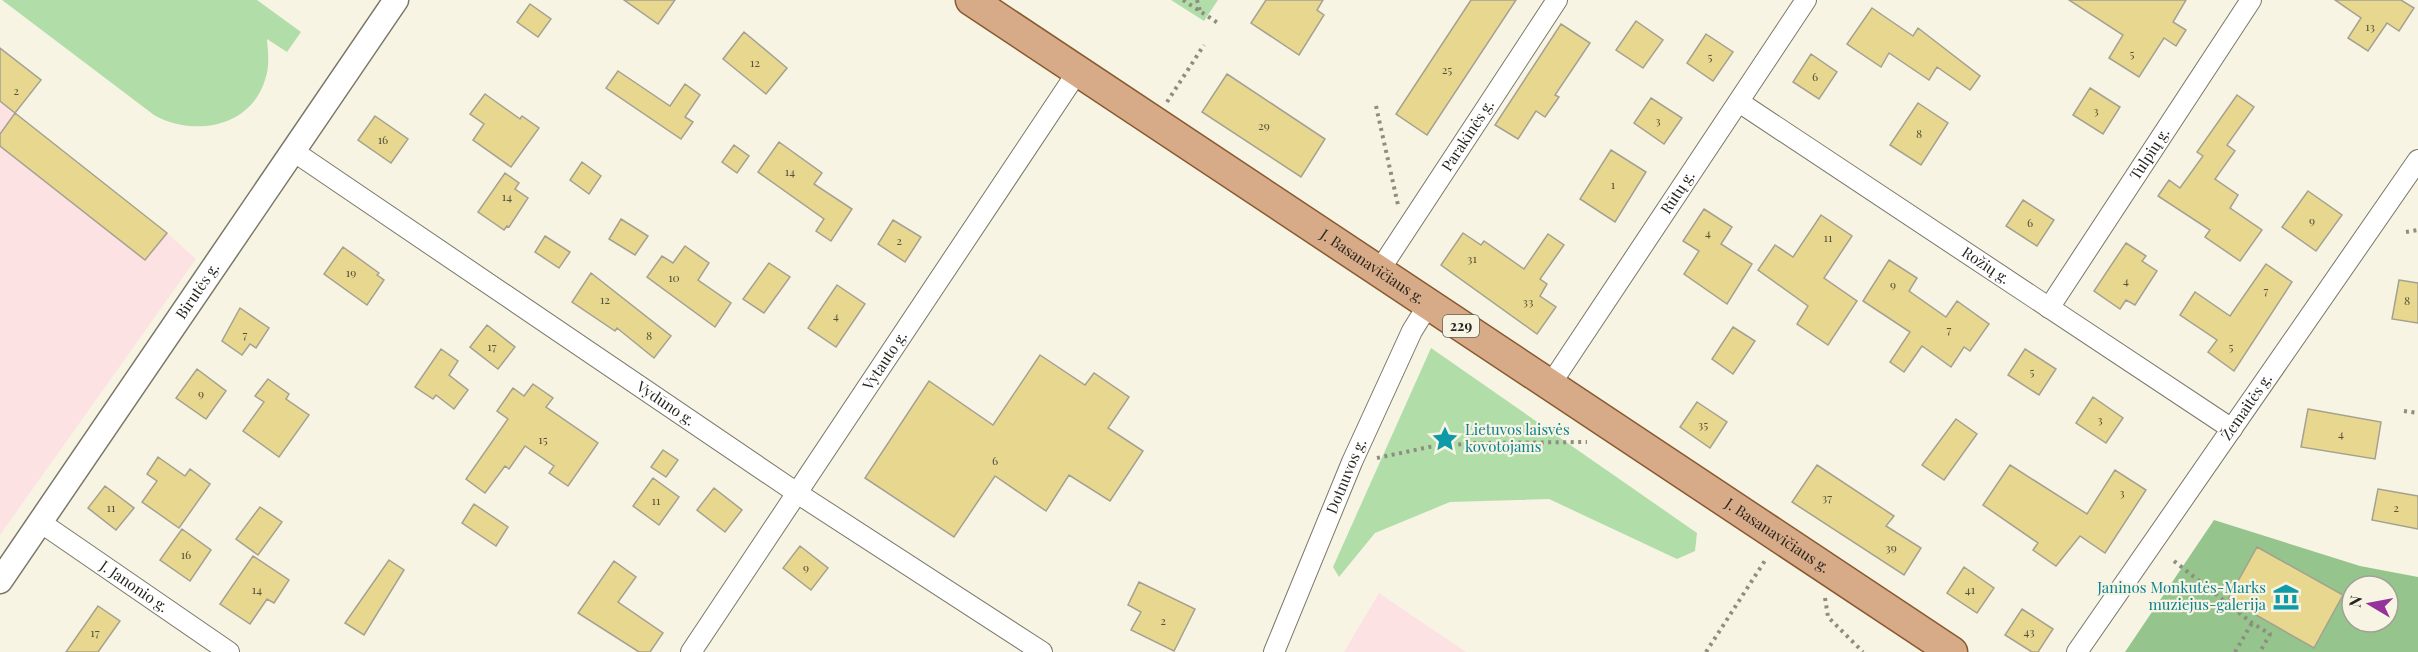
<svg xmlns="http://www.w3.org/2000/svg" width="2418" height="652" font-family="'Playfair Display',serif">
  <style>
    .industrial { fill: #fde2e4 }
    .green { fill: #b1dea8 }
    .forest { fill: #95c58c; fill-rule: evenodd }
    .building { fill: #e8d88f; stroke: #a4a191; stroke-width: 1.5 }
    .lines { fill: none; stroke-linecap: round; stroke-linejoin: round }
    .minor-casing { stroke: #7b7869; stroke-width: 22 }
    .tertiary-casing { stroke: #7b7869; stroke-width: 27 }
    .primary-casing { stroke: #89582f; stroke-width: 33 }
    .path { stroke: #8f8d81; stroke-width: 4; stroke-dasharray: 3 4.5; stroke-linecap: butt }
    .minor { stroke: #fff; stroke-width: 20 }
    .tertiary { stroke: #fff; stroke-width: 24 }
    .primary { stroke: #d8ab88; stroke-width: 30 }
    .labels { text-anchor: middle; stroke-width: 4.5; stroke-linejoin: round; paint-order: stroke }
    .number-label { font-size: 12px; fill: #56523b }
    .shield { fill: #f7f4e3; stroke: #65635a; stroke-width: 1.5 }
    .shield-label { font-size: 14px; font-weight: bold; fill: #26251f }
    .street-label { font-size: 15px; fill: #26251f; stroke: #f7f4e3 }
    .culture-label { font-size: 15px; fill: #0d838f; stroke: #f7f4e3; text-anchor: start }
  </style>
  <rect width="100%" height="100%" fill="#f7f4e3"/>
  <!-- industrial -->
  <path class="industrial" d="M0 101 167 233 196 259 0 535Z
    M1379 593 1466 652H1344Z"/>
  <!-- green -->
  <path class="green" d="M2 0H257L301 32 287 52 267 39C268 53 270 66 265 80 250 128 193 137 154 115Z
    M1171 0H1218L1204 21Z
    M1431 348 1697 533 1695 551 1677 559 1549 499 1450 502 1375 533 1339 577 1333 567Z"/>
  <!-- forest -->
  <path class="forest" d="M2214 520 2360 566 2418 577V652H2125ZM2352 586H2388V622H2352Z"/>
  <!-- building -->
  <path class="building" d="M624 0H675L658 24Z
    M1266 0H1323L1317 10 1324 15 1299 55 1251 23Z
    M1471 0H1516L1427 135 1396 114Z
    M2069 0H2186L2173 22 2186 30 2176 46 2164 38 2139 77 2109 58 2123 35Z
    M2335 0H2401L2414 8 2399 31 2387 23 2368 51 2348 38 2361 18Z
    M530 4 551 19 538 37 517 22Z
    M1872 8 1913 36 1918 28 1980 76 1970 90 1937 67 1929 80 1889 53 1881 67 1847 44Z
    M1636 21 1663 40 1643 68 1616 50Z
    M1561 24 1590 43 1555 95 1559 97 1545 117 1536 111 1518 139 1495 125Z
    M744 32 787 68 766 94 723 59Z
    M1706 34 1733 52 1713 81 1687 63Z
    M0 48 41 80 15 113 0 101Z
    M1811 54 1837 72 1819 99 1793 82Z
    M618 71 670 106 685 84 700 95 685 117 693 122 681 139 606 88Z
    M1227 74 1325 139 1301 177 1202 112Z
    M2090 88 2120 107 2103 134 2073 115Z
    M485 94 520 119 522 116 539 128 511 167 473 140 484 124 470 114Z
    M2237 95 2254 107 2227 145 2235 151 2215 179 2238 195 2230 208 2262 230 2240 261 2205 237 2210 230 2158 196 2169 180 2180 188 2203 156 2197 152Z
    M1651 98 1682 118 1664 144 1634 123Z
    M1918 103 1948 123 1921 165 1890 145Z
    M15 113 167 233 145 260 0 146V134Z
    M375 116 408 139 391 163 358 140Z
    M779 142 822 173 814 184 852 209 831 241 816 231 824 219 758 172Z
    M734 145 749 156 737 173 722 162Z
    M1611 150 1646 172 1615 222 1580 199Z
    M582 162 601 176 589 194 570 180Z
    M505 173 519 183 515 189 528 198 509 227 507 226 504 230 478 212Z
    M2308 191 2342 215 2316 251 2282 227Z
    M2023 200 2054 220 2037 246 2006 226Z
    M1704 209 1732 227 1721 244 1752 264 1727 304 1684 274 1699 251 1683 241Z
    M1821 215 1852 236 1824 278 1857 301 1828 345 1797 324 1808 306 1758 270 1775 245 1793 257Z
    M621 219 648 236 635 255 609 239Z
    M893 220 921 237 905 262 878 244Z
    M1463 233 1481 245 1484 241 1524 269 1548 234 1564 245 1540 279 1547 284 1540 296 1556 307 1537 334 1441 265Z
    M545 236 570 252 559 268 535 252Z
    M2126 243 2146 256 2142 261 2157 271 2135 305 2126 300 2120 309 2094 291Z
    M685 246 709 263 698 280 731 303 715 327 647 277 662 256 673 263Z
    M343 247 379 273 377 275 384 280 367 305 324 274Z
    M1889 260 1917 278 1909 291 1946 317 1957 301 1989 324 1970 351 1964 347 1951 367 1922 346 1904 372 1890 362 1910 332 1863 301Z
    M769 263 790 277 764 313 743 299Z
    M2266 264 2292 282 2234 371 2208 352 2217 340 2180 315 2195 292 2230 316Z
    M591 273 671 336 654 358 617 328 615 331 572 302Z
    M2399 280 2418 283V323L2392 319Z
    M837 285 865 304 836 347 808 328Z
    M240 308 269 328 256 348 250 344 242 355 222 341Z
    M487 325 515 347 498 369 470 347Z
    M1733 327 1755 341 1733 374 1712 359Z
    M441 349 458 361 449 375 468 390 454 409 436 395 433 399 415 387Z
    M2025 349 2056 369 2039 395 2008 375Z
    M1040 355 1085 385 1094 373 1129 397 1108 428 1143 451 1110 501 1069 475 1046 511 995 476 954 537 865 478 929 381 993 425Z
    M197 369 226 391 206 419 176 398Z
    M268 379 289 394 286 399 309 415 279 457 243 431 264 402 255 396Z
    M533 384 553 398 546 407 598 443 568 486 549 473 554 466 525 446 509 469 505 466 485 493 466 479 508 419 497 411 513 388 524 396Z
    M2093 397 2123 418 2106 443 2076 423Z
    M1697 402 1727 422 1710 448 1680 427Z
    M2308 409 2381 422 2375 459 2301 447Z
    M1956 419 1977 434 1944 480 1922 465Z
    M663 450 678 460 666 477 651 467Z
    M158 457 185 476 190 469 210 484 179 528 142 502 157 481 147 474Z
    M1817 465 1894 516 1886 526 1921 548 1904 575 1792 502Z
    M2010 465 2087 514 2115 470 2146 490 2105 553 2080 536 2056 566 2033 550 2038 543 1983 505Z
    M653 478 679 497 659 525 633 506Z
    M105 486 134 508 116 530 88 508Z
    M714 488 742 510 725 532 697 510Z
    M2378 489 2418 496V529L2372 520Z
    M474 504 508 527 496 546 462 523Z
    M260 507 282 522 258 555 236 539Z
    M182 529 211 550 190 581 160 560Z
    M800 546 828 568 811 590 783 568Z
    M2257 547 2343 595 2314 648 2228 599Z
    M253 556 289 580 274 603 267 599 250 624 220 604Z
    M389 560 404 570 364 635 345 623Z
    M614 561 636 577 618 602 663 633 650 652H639L578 613Z
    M1964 567 1994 588 1977 613 1947 593Z
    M1139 582 1195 609 1174 651 1131 630 1141 612 1128 605Z
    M98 606 120 621 98 652H66Z
    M2022 609 2053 629 2038 652H2032L2005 635Z"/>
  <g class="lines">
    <!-- minor casing -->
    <g class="minor-casing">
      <g id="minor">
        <path id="s1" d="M1739 102 2232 429"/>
        <path id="s2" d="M293 151 797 493 1042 652"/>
        <path id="s3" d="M1379 271 1557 0"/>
        <path id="s4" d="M2049 308 2251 0"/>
        <path id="s5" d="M1550 385 1806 0"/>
        <path id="s6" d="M40 522 229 652"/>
        <path id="s7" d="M691 652 1078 71"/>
        <path id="s8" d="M1274 652 1352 462 1412 331 1428 305"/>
        <path id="s9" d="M2077 652 2418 160"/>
      </g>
    </g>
    <!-- tertiary casing -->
    <g class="tertiary-casing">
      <g id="tertiary">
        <path id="s10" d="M0 581 396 0"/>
      </g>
    </g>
    <!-- primary casing -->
    <g class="primary-casing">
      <g id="primary">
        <path id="s11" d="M971 0 1952 652"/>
      </g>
    </g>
    <!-- path -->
    <path class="path" d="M1183 0 1218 23
      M1197 0 1200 11
      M1167 102 1204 45
      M1376 106 1398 205
      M2406 232 2418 230
      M2404 411 2418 413
      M1377 458 1429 447 1476 443 1587 442
      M2174 561 2252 623 2270 634 2260 652
      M1825 598 1828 617 1863 652
      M1706 652 1766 559
      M2235 652 2252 623"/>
    <!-- minor -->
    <use href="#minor" class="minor"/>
    <!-- tertiary -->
    <use href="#tertiary" class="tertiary"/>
    <!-- primary -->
    <use href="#primary" class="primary"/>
  </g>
  <!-- icons -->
  <defs>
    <g id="sight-bare" transform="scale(2.07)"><path d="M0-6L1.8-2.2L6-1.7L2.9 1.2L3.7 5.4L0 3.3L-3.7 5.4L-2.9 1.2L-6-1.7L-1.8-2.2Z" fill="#0f9aa8" stroke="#f7f4e3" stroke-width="2.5" paint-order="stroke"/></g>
    <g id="museum-bare" transform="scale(2.07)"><path d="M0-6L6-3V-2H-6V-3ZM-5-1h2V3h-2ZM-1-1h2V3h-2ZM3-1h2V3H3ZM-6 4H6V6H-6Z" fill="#0f9aa8" stroke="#f7f4e3" stroke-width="2.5" paint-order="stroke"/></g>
  </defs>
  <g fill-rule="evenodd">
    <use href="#sight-bare" x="1445" y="439"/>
    <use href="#museum-bare" x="2286" y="597"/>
  </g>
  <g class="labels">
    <!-- number labels -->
    <g class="number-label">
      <text x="2370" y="31">13</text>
      <text x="2132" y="58">5</text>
      <text x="1710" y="61">5</text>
      <text x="755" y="67">12</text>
      <text x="1447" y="74">25</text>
      <text x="1815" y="81">6</text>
      <text x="16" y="95">2</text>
      <text x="2096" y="115">3</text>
      <text x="1658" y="125">3</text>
      <text x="1264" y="130">29</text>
      <text x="1919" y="138">8</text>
      <text x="383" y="144">16</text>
      <text x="790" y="176">14</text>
      <text x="1613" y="189">1</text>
      <text x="507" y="201">14</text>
      <text x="2312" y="225">9</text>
      <text x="2030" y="227">6</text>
      <text x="1708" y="237">4</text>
      <text x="1828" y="242">11</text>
      <text x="899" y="245">2</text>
      <text x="1472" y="263">31</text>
      <text x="351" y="277">19</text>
      <text x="674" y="282">10</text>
      <text x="2126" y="285">4</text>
      <text x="1893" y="289">9</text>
      <text x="2266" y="295">7</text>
      <text x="605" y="304">12</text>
      <text x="2407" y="305">8</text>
      <text x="1528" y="306">33</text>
      <text x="836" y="320">4</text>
      <text x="1949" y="334">7</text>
      <text x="245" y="339">7</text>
      <text x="649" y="340">8</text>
      <text x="492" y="351">17</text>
      <text x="2231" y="351">5</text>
      <text x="2032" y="376">5</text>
      <text x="201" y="398">9</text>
      <text x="2100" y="424">3</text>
      <text x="1703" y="429">35</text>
      <text x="2341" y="438">4</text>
      <text x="543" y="444">15</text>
      <text x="995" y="465">6</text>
      <text x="2122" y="497">3</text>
      <text x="1827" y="502">37</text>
      <text x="656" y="505">11</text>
      <text x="111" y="512">11</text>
      <text x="2396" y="512">2</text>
      <text x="1891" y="552">39</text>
      <text x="186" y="559">16</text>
      <text x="806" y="572">9</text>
      <text x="257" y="594">14</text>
      <text x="1970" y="594">41</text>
      <text x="1163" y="625">2</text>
      <text x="2029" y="636">43</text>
      <text x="95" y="637">17</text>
    </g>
    <!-- shield labels -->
    <rect class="shield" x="1443" y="315" width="36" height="22" rx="4.5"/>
    <g class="shield-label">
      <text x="1461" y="331">229</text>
    </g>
    <!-- street labels -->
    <g class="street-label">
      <text dy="5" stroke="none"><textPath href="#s3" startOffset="162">Parakinės g.</textPath></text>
      <text dy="5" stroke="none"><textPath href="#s4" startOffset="184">Tulpių g.</textPath></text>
      <text dy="5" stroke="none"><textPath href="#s5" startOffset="231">Rūtų g.</textPath></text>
      <text dy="5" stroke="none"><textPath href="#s11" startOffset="482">J. Basanavičiaus g.</textPath></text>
      <text dy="5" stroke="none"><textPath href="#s1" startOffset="296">Rožių g.</textPath></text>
      <text dy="5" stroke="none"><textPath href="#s10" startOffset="351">Birutės g.</textPath></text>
      <text dy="5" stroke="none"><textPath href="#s7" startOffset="350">Vytauto g.</textPath></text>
      <text dy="5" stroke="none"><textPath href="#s2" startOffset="450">Vydūno g.</textPath></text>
      <text dy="5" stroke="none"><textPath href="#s9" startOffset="298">Žemaitės g.</textPath></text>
      <text dy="5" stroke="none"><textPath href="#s8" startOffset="190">Dotnuvos g.</textPath></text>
      <text dy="5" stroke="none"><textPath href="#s11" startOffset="968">J. Basanavičiaus g.</textPath></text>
      <text dy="5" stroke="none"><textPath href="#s6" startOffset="114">J. Janonio g.</textPath></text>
    </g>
    <!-- culture labels -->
    <g class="culture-label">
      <text x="1465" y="435">Lietuvos laisvės<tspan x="1465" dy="17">kovotojams</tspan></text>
      <text x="2266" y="593" text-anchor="end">Janinos Monkutės-Marks<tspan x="2266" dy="17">muziejus-galerija</tspan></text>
    </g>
  </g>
  <!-- north arrow -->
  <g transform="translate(2370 604) rotate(280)"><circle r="28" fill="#f7f4e3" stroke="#a3a195" stroke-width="1.5"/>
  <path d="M0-4.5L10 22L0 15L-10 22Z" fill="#95339b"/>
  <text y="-9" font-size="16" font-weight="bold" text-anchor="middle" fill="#26251f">N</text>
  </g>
</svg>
